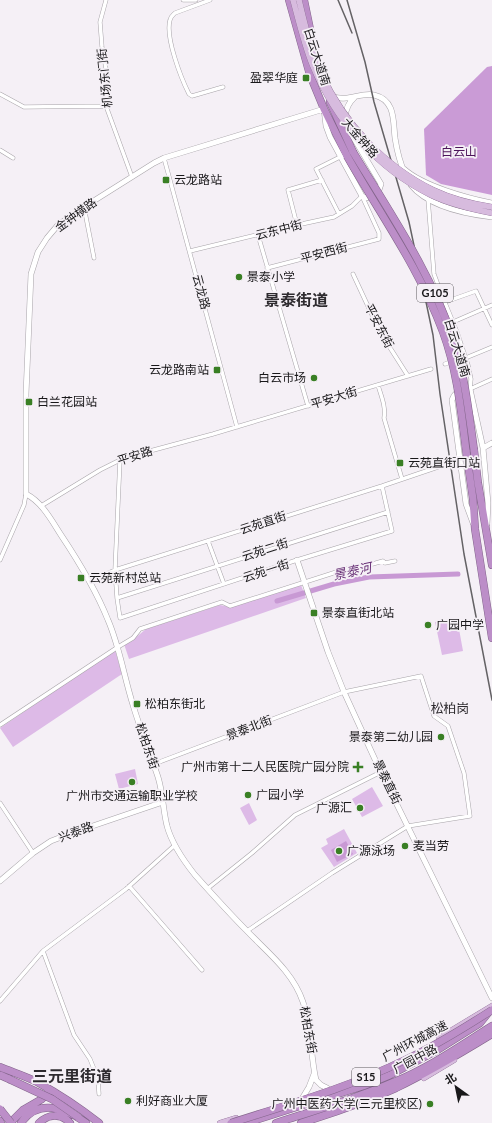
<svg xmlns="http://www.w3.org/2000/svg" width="492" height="1123" font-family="Lato,'Noto Sans SC',sans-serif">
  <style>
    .green { fill: #ddbae7 }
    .forest { fill: #ca9bd6 }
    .water { fill: #c899d4 }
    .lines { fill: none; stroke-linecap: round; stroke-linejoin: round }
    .canal { stroke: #c899d4; stroke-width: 5 }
    .street-casing { stroke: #a8a4a9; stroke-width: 4.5 }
    .secondary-casing { stroke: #a8a4a9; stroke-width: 6 }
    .primary-casing { stroke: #83658b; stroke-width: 6 }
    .highway-casing { stroke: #83658b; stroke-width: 8 }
    .street { stroke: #fff; stroke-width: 3.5 }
    .secondary { stroke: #fff; stroke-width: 5 }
    .primary { stroke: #d7bbde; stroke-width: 5.5 }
    .highway { stroke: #bc8ec8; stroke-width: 7 }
    .rail { stroke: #646265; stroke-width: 1.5 }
    .primary-bridge-casing { stroke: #83658b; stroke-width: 6; stroke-linecap: butt }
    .highway-bridge-casing { stroke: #83658b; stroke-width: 8; stroke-linecap: butt }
    .primary-bridge { stroke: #d7bbde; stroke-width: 5.5 }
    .highway-bridge { stroke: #bc8ec8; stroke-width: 7 }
    .poi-dot { fill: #397f24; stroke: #f5f0f6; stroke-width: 1.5 }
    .labels { text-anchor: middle; stroke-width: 3.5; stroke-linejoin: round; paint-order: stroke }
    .shield { fill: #f5f0f6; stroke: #5b595c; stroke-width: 1 }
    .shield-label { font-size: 11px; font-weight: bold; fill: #19181a }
    .street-label { font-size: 12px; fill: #19181a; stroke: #f5f0f6 }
    .poi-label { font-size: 12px; fill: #19181a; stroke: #f5f0f6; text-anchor: start }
    .park-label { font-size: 12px; fill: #4d145b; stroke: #f5f0f6 }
    .water-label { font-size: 13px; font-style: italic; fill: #672e75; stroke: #f5f0f6 }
    .neighbourhood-label { font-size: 13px; fill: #2e2b2f; stroke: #f5f0f6 }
    .district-label { font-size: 16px; font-weight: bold; fill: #2e2b2f; stroke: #f5f0f6 }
  </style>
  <rect width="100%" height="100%" fill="#f5f0f6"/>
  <!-- green -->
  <path class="green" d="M301 585 306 598 129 659 124 644 134 639 146 629 220 605 230 607Z
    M457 618 463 651 442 655 435 622Z
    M115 650 122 674 13 747 0 728Z
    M135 769 138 784 119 789 115 774Z
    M372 787 383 806 362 817 352 799Z
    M249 803 257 820 249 825 240 808Z
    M344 829 357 853 334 867 321 848 328 844 326 839Z"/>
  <!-- forest -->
  <path class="forest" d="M492 66V195L441 184 426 175 424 129 487 67Z"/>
  <!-- water -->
  <path class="water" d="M346 841 353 854 337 862 331 850Z"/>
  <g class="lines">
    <!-- canal -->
    <path class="canal" d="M277 601 334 584 369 577 458 574"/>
    <!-- street casing -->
    <g class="street-casing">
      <path id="street" d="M106 0 100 22 102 47 107 74 106 106 132 177
        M183 0H196
        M210 0 175 13C173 15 171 16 170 20 165 37 181 78 189 94L192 96 223 87
        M0 94 24 107 106 106
        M0 150 13 158
        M164 158 237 427
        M428 199 434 274 441 293 457 332 468 365 471 379 470 389
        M84 207 94 258
        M339 214 316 169 340 157
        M297 225 288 190 322 180
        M258 235 308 406
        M190 251 297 225 334 217 352 206 362 196 379 233V239L267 268
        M353 274 380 332 408 376
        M448 301 476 291 492 325
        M453 322 492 305
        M468 357 492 347
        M445 364 453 361
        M378 385C381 396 386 406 384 418L402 479
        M470 389 492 379
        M120 460 115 570 117 598 120 618 297 560 392 531 382 486
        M41 506 100 470 120 460 135 455 213 434 431 369
        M208 541 224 584
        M0 560 24 505 26 494
        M90 581 115 570 382 486 438 467
        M117 598 388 512
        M0 725 118 647 133 638 140 629 222 602 230 606 352 567H362L383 561 385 563 395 561
        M154 764 344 692 421 676 434 716 448 726 464 773 470 816 408 826 332 873 247 931
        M0 803 33 853
        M129 886 202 970
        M207 889 252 853 295 815 381 772
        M43 951 74 1035 90 1059 98 1079 99 1094
        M0 1001 43 951 126 889 175 845"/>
    </g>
    <!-- secondary casing -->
    <g class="secondary-casing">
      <path id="secondary" d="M332 96C346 103 360 92 374 95 396 100 393 122 395 138 397 151 400 163 405 174
        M345 117C346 109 348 103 354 98
        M404 169C423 186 467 198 492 203
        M411 185C428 206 466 214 492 217
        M483 448 492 443
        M473 523 466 504 452 400C455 391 462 389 470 389L483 448 488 503 487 524
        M297 560 328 652 344 692 378 766 492 998
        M0 881 33 853 51 841 72 833 163 802
        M327 1088 321 1085 316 1080C310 1054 312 1027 303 1002 293 972 268 953 247 931 229 913 212 894 195 875 183 860 172 844 167 826 163 810 163 793 158 777 150 753 140 729 133 705 124 677 120 648 108 620 96 590 79 562 61 535 52 521 42 502 26 494V394L31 274 38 252 47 238 58 225 84 207 154 163 164 158 324 109 326 126 330 137 362 196 367 198 379 190 381 184 349 130
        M303 1097 309 1087 314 1074"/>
    </g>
    <!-- primary casing -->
    <g class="primary-casing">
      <path id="primary" d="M439 1038 492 1006
        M424 1078 454 1060
        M220 1123 236 1118"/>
    </g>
    <!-- highway casing -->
    <g class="highway-casing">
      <path id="highway" d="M289 0 310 75 324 109 347 156
        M304 0 315 53
        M330 102 353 152
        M466 450 473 499 475 529 492 638
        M474 450 478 483 492 565
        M0 1067C12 1072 25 1076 37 1082 59 1094 80 1108 99 1123
        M0 1075 9 1079
        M0 1121 1 1123
        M10 1123 23 1110 42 1099 48 1092
        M21 1123C38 1098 66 1108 86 1123
        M39 1123C48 1114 61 1113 70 1123
        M246 1123 363 1086 390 1075 434 1052 480 1023 488 1013
        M276 1123C315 1110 356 1099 394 1082 429 1068 460 1046 492 1026
        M301 1123C333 1113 365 1102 396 1088 429 1072 461 1053 492 1034"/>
    </g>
    <!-- street -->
    <use href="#street" class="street"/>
    <!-- secondary -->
    <use href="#secondary" class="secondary"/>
    <!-- primary -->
    <use href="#primary" class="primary"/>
    <!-- highway -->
    <use href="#highway" class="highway"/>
    <!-- rail -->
    <path class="rail" d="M338 0 352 33
      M347 0 365 62 374 102 409 222 433 335 440 394 464 554 492 700"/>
    <!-- primary-bridge casing -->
    <g class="primary-bridge-casing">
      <path id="primary-bridge" d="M293 0C299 22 304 44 312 64 335 120 376 168 431 195 450 204 471 209 492 213
        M299 0C305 25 311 50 321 73 344 123 384 166 433 190 452 199 472 204 492 207"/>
    </g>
    <!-- highway-bridge casing -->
    <g class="highway-bridge-casing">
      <path id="highway-bridge" d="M353 152C390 213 432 274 454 342 465 377 469 414 474 450
        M347 156C380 214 420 269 443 332 457 370 461 410 466 450
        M9 1079 52 1099 78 1117
        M0 1109 11 1123
        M231 1123C290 1104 350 1087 405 1060 435 1046 464 1028 492 1010"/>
    </g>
    <!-- primary-bridge -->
    <use href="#primary-bridge" class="primary-bridge"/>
    <!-- highway-bridge -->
    <use href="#highway-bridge" class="highway-bridge"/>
  </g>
  <!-- markers -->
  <g class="poi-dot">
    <rect x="302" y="74" width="8" height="8" rx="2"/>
    <rect x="162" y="176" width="8" height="8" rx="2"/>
    <circle cx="239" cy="277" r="4"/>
    <rect x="213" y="366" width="8" height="8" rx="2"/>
    <circle cx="314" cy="378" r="4"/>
    <rect x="25" y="398" width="8" height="8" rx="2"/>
    <rect x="396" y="459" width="8" height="8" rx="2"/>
    <rect x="77" y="574" width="8" height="8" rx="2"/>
    <rect x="310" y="609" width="8" height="8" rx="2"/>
    <circle cx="428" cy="625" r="4"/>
    <rect x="133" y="700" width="8" height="8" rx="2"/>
    <circle cx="441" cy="737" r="4"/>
    <path d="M356 761h4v4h4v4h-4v4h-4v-4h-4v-4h4z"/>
    <circle cx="132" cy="782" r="4"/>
    <circle cx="248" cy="795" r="4"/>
    <circle cx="360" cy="808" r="4"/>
    <circle cx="405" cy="846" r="4"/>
    <circle cx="339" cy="851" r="4"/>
    <circle cx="128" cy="1101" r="4"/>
    <circle cx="430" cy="1104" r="4"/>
  </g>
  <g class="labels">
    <!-- shield labels -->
    <g class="shield">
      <rect x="417" y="284" width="36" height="18" rx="3"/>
      <rect x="352" y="1068" width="28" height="18" rx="3"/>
    </g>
    <g class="shield-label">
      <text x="435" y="297">G105</text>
      <text x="366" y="1081">S15</text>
    </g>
    <!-- street labels -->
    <g class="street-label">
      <text transform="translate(317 57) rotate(72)" y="4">白云大道南</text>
      <text transform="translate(105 78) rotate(-96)" y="4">机场东门街</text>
      <text transform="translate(360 138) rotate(49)" y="4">大金钟路</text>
      <text transform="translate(76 215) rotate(-36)" y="4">金钟横路</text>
      <text transform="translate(279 230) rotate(-14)" y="4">云东中街</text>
      <text transform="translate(324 253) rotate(-15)" y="4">平安西街</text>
      <text transform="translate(201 292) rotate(75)" y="4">云龙路</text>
      <text transform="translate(379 326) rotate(62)" y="4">平安东街</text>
      <text transform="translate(457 348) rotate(73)" y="4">白云大道南</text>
      <text transform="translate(334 398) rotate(-17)" y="4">平安大街</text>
      <text transform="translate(135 456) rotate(-18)" y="4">平安路</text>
      <text transform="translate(263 523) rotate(-18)" y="4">云苑直街</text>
      <text transform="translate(265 550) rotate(-18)" y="4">云苑二街</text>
      <text transform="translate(266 571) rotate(-18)" y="4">云苑一街</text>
      <text transform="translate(249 728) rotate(-21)" y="4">景泰北街</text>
      <text transform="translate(147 746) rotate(71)" y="4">松柏东街</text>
      <text transform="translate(387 782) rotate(64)" y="4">景泰直街</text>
      <text transform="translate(76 832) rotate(-20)" y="4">兴泰路</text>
      <text transform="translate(308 1030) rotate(80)" y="4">松柏东街</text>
      <text transform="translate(415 1041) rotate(-28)" y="4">广州环城高速</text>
      <text transform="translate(415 1059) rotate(-28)" y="4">广园中路</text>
    </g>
    <!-- poi labels -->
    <g class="poi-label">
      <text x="298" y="82" text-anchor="end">盈翠华庭</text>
      <text x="174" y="184">云龙路站</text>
      <text x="247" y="281">景泰小学</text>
      <text x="209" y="374" text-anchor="end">云龙路南站</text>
      <text x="306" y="382" text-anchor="end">白云市场</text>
      <text x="37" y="406">白兰花园站</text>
      <text x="408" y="467">云苑直街口站</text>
      <text x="89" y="582">云苑新村总站</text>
      <text x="322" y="617">景泰直街北站</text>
      <text x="436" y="629">广园中学</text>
      <text x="145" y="708">松柏东街北</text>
      <text x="433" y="741" text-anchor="end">景泰第二幼儿园</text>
      <text x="349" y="771" text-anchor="end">广州市第十二人民医院广园分院</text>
      <text x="256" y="799">广园小学</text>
      <text x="132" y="800" text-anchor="middle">广州市交通运输职业学校</text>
      <text x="352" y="812" text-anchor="end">广源汇</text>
      <text x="413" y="850">麦当劳</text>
      <text x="347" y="855">广源泳场</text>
      <text x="136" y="1105">利好商业大厦</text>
      <text x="422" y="1108" text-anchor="end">广州中医药大学(三元里校区)</text>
    </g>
    <!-- park labels -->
    <g class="park-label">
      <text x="459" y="156">白云山</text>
    </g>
    <!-- water labels -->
    <g class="water-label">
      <text transform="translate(352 571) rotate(-12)" y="5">景泰河</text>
    </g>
    <!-- neighbourhood labels -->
    <g class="neighbourhood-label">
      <text x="450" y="713">松柏岗</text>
    </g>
    <!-- district labels -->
    <g class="district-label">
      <text x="296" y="306">景泰街道</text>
      <text x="72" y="1082">三元里街道</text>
    </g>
  </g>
  <!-- north arrow -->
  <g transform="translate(456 1087) rotate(327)" stroke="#f5f0f6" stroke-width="3" paint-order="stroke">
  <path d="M0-3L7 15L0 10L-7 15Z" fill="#19181a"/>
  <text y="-6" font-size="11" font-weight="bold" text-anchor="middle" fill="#19181a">北</text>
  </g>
</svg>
